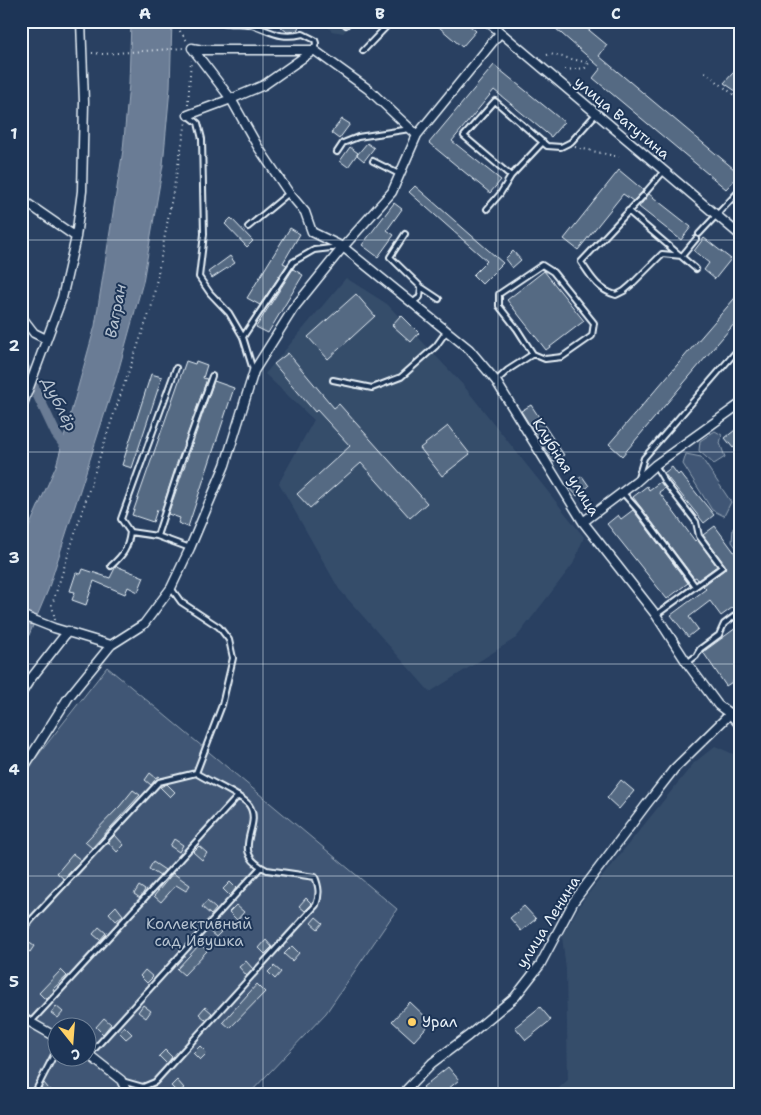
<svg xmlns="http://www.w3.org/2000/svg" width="761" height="1115" font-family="'Shantell Sans',sans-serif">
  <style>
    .built { fill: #364d6b }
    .green { fill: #415774; stroke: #94a4b6; fill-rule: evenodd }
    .water { fill: #6b7c95; stroke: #9dabbd }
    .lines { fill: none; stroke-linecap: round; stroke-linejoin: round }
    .canal { stroke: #6b7c95; stroke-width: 10 }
    .building { fill: #556a83; stroke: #e8f1f8 }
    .lane-casing { stroke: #e8f1f8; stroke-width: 8 }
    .street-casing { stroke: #e8f1f8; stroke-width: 11 }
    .path { stroke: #e8f1f8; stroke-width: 2; stroke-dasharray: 1 4; stroke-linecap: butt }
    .lane { stroke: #1d3557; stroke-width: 4 }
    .street { stroke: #1d3557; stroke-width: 8 }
    .grid { fill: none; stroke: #e8f1f8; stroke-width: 1; stroke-opacity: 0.55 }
    .poi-dot { fill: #ffd166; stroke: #1d3557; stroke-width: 2 }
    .labels { text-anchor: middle; stroke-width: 4; stroke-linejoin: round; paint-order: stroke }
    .street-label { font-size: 15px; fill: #e8f1f8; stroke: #1d3557 }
    .park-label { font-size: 15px; fill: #b6c3d0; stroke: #1d3557 }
    .poi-label { font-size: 15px; fill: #e8f1f8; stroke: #1d3557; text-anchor: start }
    .water-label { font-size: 16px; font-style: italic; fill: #b6c2d0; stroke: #1d3557 }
    .neatline { fill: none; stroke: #e8f1f8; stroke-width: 2 }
    .grid-label { font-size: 16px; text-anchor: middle; font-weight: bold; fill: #e8f1f8 }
  </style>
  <rect width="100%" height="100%" fill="#294061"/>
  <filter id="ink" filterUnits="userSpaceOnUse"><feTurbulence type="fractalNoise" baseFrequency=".02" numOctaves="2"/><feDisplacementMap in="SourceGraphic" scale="10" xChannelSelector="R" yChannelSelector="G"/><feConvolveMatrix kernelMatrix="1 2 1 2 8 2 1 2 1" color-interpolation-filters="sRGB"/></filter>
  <g filter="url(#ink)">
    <!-- built -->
    <path class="built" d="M321 21H356L343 33 332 31Z
      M346 278 387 304 463 385 584 537 573 564 516 638 430 692 339 589 279 483 314 420 265 374Z
      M715 746 740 757V1094H552L568 1080 566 970 562 936 584 899 694 763Z"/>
    <!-- green -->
    <path class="green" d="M715 431 722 435 720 443 725 457 714 464 699 451 700 441Z
      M686 454 701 457 731 502 724 516 712 510 683 464Z
      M733 528 740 530V553L732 542Z
      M107 667 397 909 326 1013 249 1094H21V777ZM58 1028H88V1058H58Z"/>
    <!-- water -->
    <path class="water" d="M131 21H172L170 88 163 165 143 282 118 372 48 590 21 654V545L56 466 95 326 123 150 129 84Z"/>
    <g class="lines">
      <!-- canal -->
      <path class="canal" d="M21 360 56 434 71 454"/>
    </g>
    <!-- building -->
    <path class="building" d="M280 21H301L297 31 287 32 281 27Z
      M432 21H464L476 31 462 47Z
      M547 21H578L607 45 599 56 740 174 726 189 593 78 601 68Z
      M494 65 564 122 551 137 494 90 452 141 501 180 490 193 429 143Z
      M740 65V94L724 83Z
      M342 119 350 124 339 139 331 133Z
      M367 143 374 148 364 161 357 155Z
      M350 147 358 153 348 167 340 161Z
      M619 170 643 190 642 192 633 201 623 194 578 250 564 239Z
      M415 186 503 263 482 284 473 275 487 261 409 192Z
      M649 194 691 227 681 240 639 207Z
      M394 203 402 209 387 230 394 235 378 257 362 245Z
      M231 218 253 241 247 247 225 224Z
      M290 228 300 234 283 263 287 265 260 305 247 298Z
      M704 238 731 259 715 279 704 270 709 263 694 251Z
      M513 251 521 260 512 268 505 259Z
      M230 256 235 263 212 278 208 272Z
      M293 269 303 275 268 333 256 327Z
      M544 271 584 321 546 350 507 300Z
      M740 292V317L622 456 609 444Z
      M356 294 375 316 328 359 308 337Z
      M401 315 419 333 411 342 392 325Z
      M288 353 334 408 339 404 427 503 410 518 361 463 310 508 297 494 350 446 317 410 315 412 274 364Z
      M186 361 195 364 196 361 207 365 203 378 207 379 161 511 157 510 153 522 132 515Z
      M151 374 162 377 132 468 122 465Z
      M214 381 234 388 188 527 178 523 180 518 168 514Z
      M531 405 564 455 553 462 521 411Z
      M448 426 470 454 442 476 420 448Z
      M740 426V442L733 448 725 438Z
      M672 467 678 475 680 473 714 515 704 523 664 473Z
      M582 476 589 486 577 496 569 487Z
      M660 482 665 488 659 492 695 541 697 539 717 566 698 580 696 577 694 578 633 497 647 486 649 490Z
      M633 510 688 583 667 599 607 524 618 515 621 519Z
      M715 526 740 560V602L721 616 710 601 689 617 698 629 688 637 671 615 706 589 703 586 725 569V565L703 535Z
      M116 566 144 577 138 592 128 587 125 594 94 581 86 605 72 600 75 592 70 591 76 573 81 574 83 569 110 578Z
      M740 625V677L726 686 703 652Z
      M150 773 156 778 159 776 161 778 154 781 151 785 145 780Z
      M621 780 634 791 619 809 607 798Z
      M167 784 175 792 170 797 160 787Z
      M133 790 140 795 92 848 85 842 120 806Z
      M115 835 124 845 117 852 108 842Z
      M174 839 183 845 179 852 170 846Z
      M199 846 207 853 202 860 193 852Z
      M73 854 81 860 64 879 57 873Z
      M153 862 165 870 160 876 149 869Z
      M173 873 190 885 186 891 176 885 161 902 154 896Z
      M230 882 236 888 230 896 223 889Z
      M139 886 145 890 140 898 134 894Z
      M306 898 312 904 305 911 299 906Z
      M207 901 216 909 211 915 202 907Z
      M236 905 244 912 237 920 229 912Z
      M116 906 123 915 116 921 109 913Z
      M524 906 536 919 521 931 510 918Z
      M316 917 323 923 318 929 311 923Z
      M215 926 221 932 216 937 210 932Z
      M99 927 106 933 100 940 93 934Z
      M25 940 34 946 30 952 21 947Z
      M266 940 272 947 265 954 259 948Z
      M200 944 207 951 184 975 177 969Z
      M292 946 299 953 292 961 284 954Z
      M246 961 253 969 247 976 239 967Z
      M274 966 281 972 275 979 268 972Z
      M61 970 67 976 53 989 54 991 47 999 44 998 39 993Z
      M145 970 153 977 147 983 140 976Z
      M257 984 265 992 230 1028 223 1022Z
      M410 1002 431 1022 414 1041 392 1021Z
      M143 1005 151 1011 146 1018 138 1012Z
      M56 1006 63 1012 58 1018 51 1013Z
      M205 1007 212 1013 206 1020 199 1014Z
      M540 1007 551 1020 526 1040 515 1027Z
      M104 1018 111 1024 103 1034 96 1027Z
      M124 1026 132 1034 126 1039 119 1032Z
      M200 1046 207 1053 200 1060 193 1053Z
      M165 1050 172 1057 167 1064 159 1056Z
      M448 1067 459 1080 442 1094H428L423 1087Z
      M177 1080 184 1088 178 1093 171 1086Z
      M44 1083 53 1094H38Z"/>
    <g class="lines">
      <!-- lane casing -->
      <g class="lane-casing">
        <path id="lane" d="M220 21C229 25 239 22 248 24 271 30 277 40 303 34L315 40 316 43 314 50
          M346 25 350 21
          M363 51 386 27V21
          M188 115 198 123 202 139 204 234 199 277 210 293 229 313 243 337 253 370
          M337 152 343 143 358 137 410 129
          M373 161 399 174
          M511 176 464 136 495 101 547 146 561 147 571 142 596 114
          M646 192 664 171
          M643 196 581 262C591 277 598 290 616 295L624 291 631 285 662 254 682 256 696 239
          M487 209 500 194 511 176 543 142
          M628 211 696 269
          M248 227 289 193
          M405 234 390 257 421 287 439 299
          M699 234 740 190
          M542 265 553 272 594 323 592 336 562 357 545 359 533 354 517 329 499 306V294Z
          M412 303 420 297 421 287
          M243 337 293 262 314 250 339 247
          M333 380 372 388 401 377 436 346 446 332
          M496 381 508 370 533 354
          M655 465 665 482 696 522 699 536 722 567 656 615
          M638 478 644 458 740 347
          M623 493 639 511 695 586
          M130 532 157 536 190 548
          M157 536 180 465 212 376
          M111 566C123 555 128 549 130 532L121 519 176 368
          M171 588 181 602 219 627 229 640 233 658 222 705 196 773
          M687 663 696 656 700 649 719 635 724 624 740 612
          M21 933 31 920 159 782 196 773C208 781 243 796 249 805 264 827 227 851 267 870L315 877C319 887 320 894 316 905L155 1082 143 1087 122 1081
          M31 1022 238 796
          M89 1055 261 867
          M34 1094 58 1047"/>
      </g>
      <!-- street casing -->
      <g class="street-casing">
        <path id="street" d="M487 21 740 235
          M192 48 231 99 258 147 289 193 305 212 312 232 343 247 469 349 496 381 583 522 656 615 687 663 718 705 730 714 740 725
          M192 48 203 50H314L368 89 417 135
          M188 115 231 99 264 85 314 50
          M21 199 76 237
          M21 316 34 333 46 339
          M21 409 62 298 76 237 82 191 84 102 81 21
          M583 522 636 482 655 465 740 404
          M21 615 54 628 111 645
          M21 694 29 681 68 631
          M21 772 68 698 111 645 144 624 171 588 190 548 225 465 254 371 293 309 343 247 392 192 417 135 500 33
          M21 1017 58 1038
          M88 1054 121 1080 128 1094
          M407 1094V1089L432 1063 468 1036 515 997 540 965 574 901 646 805 674 769 730 714 740 706"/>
      </g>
      <!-- path -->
      <path class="path" d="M179 21 180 31 187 41
        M92 53 103 54 184 48
        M547 55 550 54 589 63
        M565 70 585 68 589 63
        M705 72 734 95 740 96
        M188 105 191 60
        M575 147 619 157
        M55 620 52 605 109 428 152 305 186 122"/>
      <!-- lane -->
      <use href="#lane" class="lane"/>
      <!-- street -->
      <use href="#street" class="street"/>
    </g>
  </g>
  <!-- grid -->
  <path class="grid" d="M263 21V1094M498 21V1094M21 240H740M21 452H740M21 664H740M21 876H740"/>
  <!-- markers -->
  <circle class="poi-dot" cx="412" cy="1022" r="5"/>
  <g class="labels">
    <!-- street labels -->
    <g class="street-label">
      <text transform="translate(622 118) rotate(40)" y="5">улица Ватутина</text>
      <text transform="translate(566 467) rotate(58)" y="5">Клубная улица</text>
      <text transform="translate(548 922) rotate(-58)" y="5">улица Ленина</text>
    </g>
    <!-- park labels -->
    <g class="park-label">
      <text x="199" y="929">Коллективный<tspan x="199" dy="17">сад Ивушка</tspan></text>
    </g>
    <!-- poi labels -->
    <g class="poi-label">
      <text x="422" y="1027">Урал</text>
    </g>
    <!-- water labels -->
    <g class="water-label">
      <text transform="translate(115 311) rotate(-79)" y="6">Вагран</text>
      <text transform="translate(60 404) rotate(63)" y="6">Дублёр</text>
    </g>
  </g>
  <!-- margin -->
  <rect width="761" height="1115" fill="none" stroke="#1d3557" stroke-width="55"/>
  <!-- north arrow -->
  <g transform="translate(72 1042) rotate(163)"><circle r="24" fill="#1d3557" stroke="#6e8097"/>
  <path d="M0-4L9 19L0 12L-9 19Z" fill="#ffd166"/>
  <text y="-8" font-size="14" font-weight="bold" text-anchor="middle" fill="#e8f1f8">С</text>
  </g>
  <rect x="28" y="28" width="706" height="1060" class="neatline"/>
  <g class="grid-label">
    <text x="145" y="19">A</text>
    <text x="380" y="19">B</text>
    <text x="616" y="19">C</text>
    <text x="14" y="139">1</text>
    <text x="14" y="351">2</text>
    <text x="14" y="563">3</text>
    <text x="14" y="775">4</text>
    <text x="14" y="987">5</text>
  </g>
</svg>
